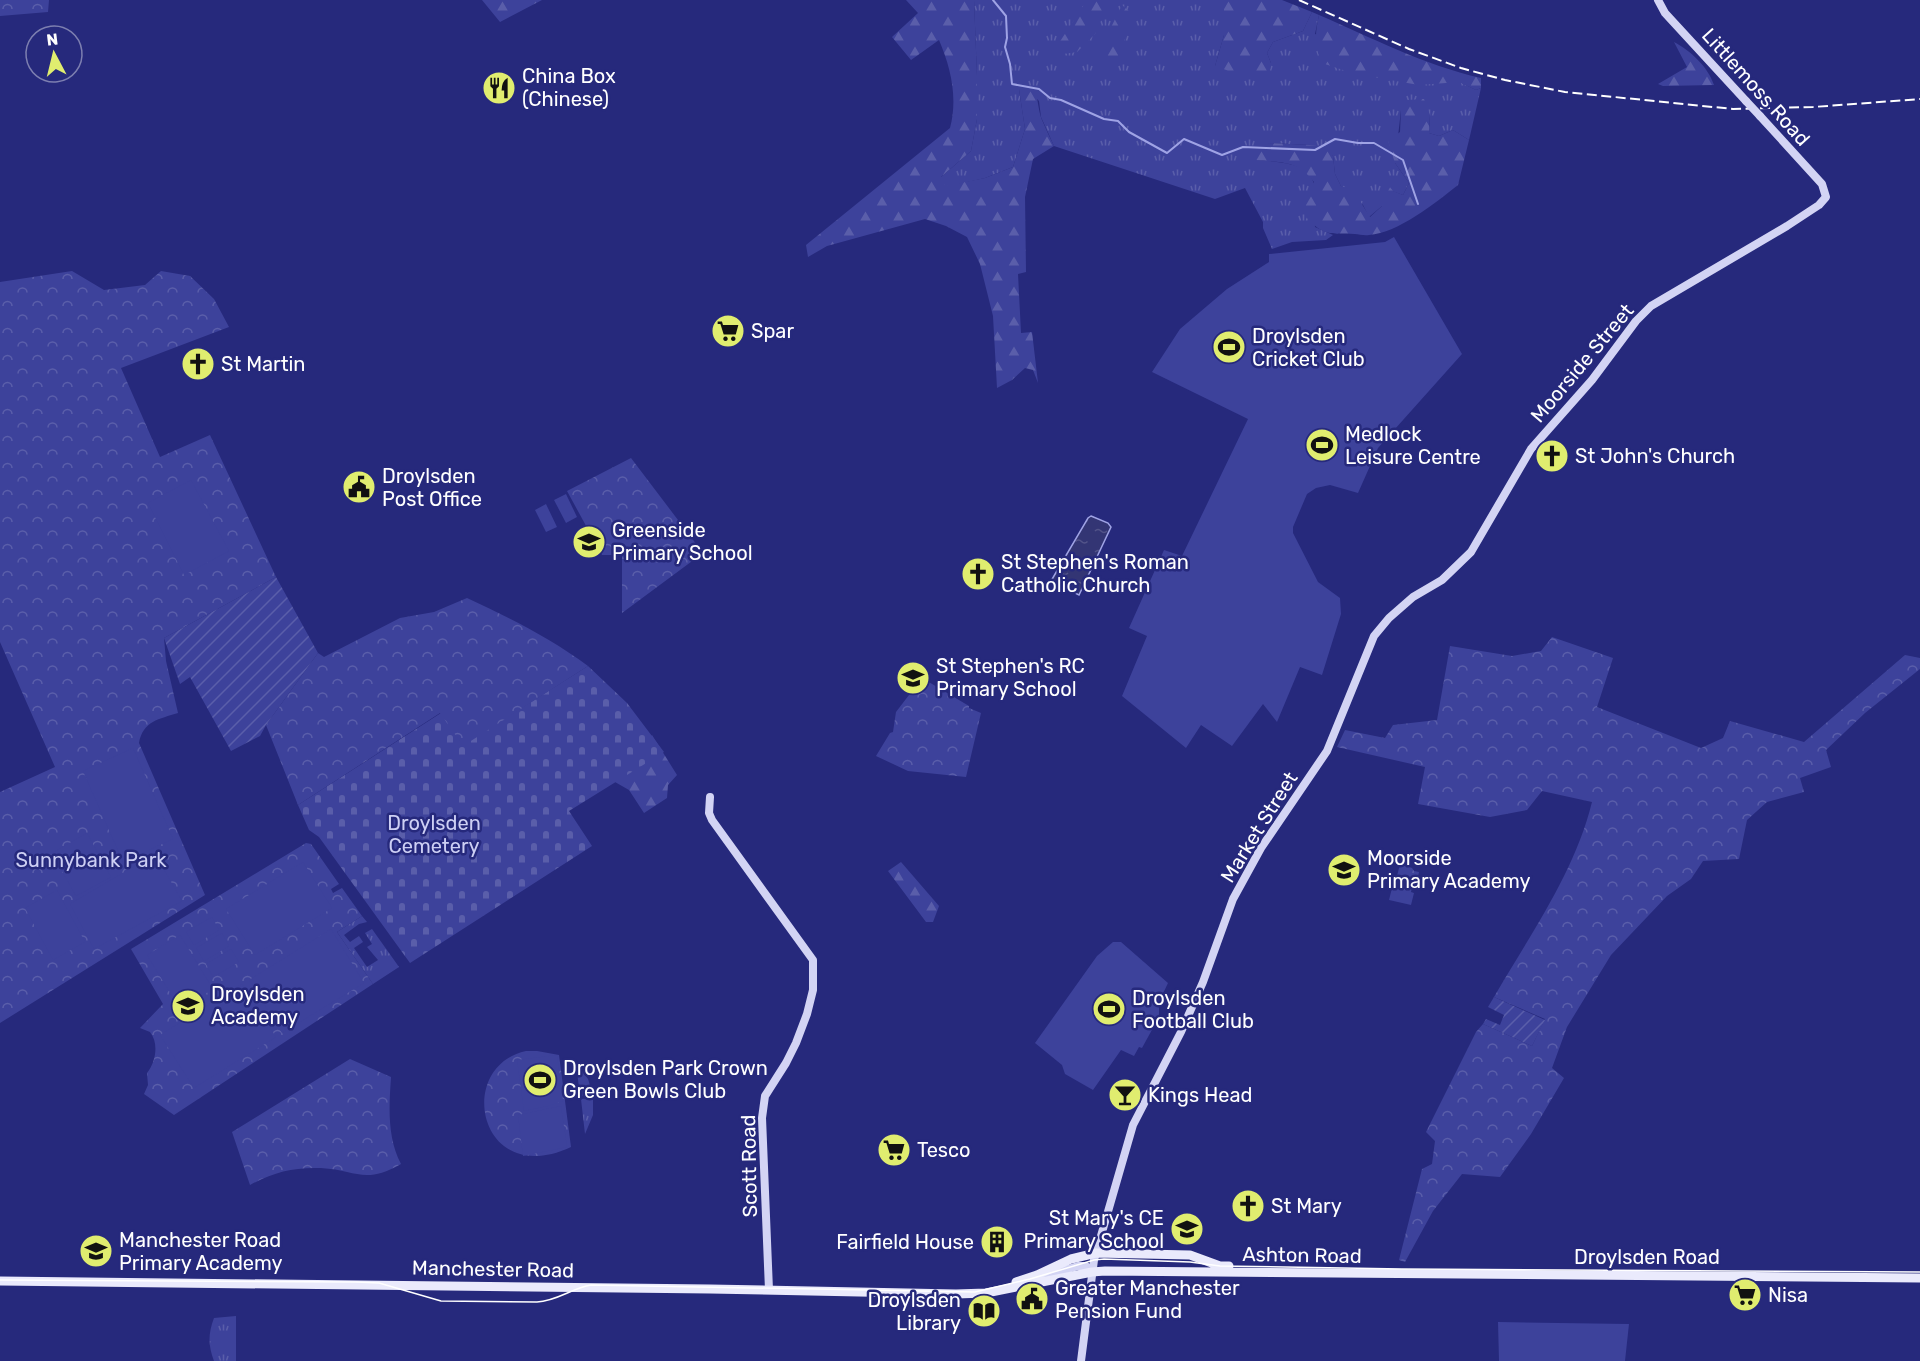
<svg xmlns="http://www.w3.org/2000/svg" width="1920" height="1361" font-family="Rubik,sans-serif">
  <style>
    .grass { fill: url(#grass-tufts) }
    .forest { fill: url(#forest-firs) }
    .cemetery { fill: url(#cemetery-stones) }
    .park { fill: url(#park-crowns) }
    .garden { fill: url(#garden-furrows) }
    .pitch { fill: #3d429b }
    .water { fill: url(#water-ripples); stroke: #9fa3e5; stroke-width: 1.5 }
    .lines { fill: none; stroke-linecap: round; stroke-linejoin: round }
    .stream { stroke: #9fa3e5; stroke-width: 2 }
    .secondary { stroke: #d3d4f4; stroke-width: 8 }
    .primary { stroke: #eaeafc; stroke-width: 9 }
    .tram { stroke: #fff; stroke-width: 1.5 }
    .rail { stroke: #fff; stroke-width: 2; stroke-dasharray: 10 4.5; stroke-linecap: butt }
    .secondary-bridge { stroke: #d3d4f4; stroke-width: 8 }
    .labels { text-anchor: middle; stroke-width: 5; stroke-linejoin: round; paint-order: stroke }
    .poi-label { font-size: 20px; fill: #fff; stroke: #26297c; text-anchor: start }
    .street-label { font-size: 20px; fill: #fff; stroke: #26297c }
    .park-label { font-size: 20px; fill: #cdcff4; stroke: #26297c }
  </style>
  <defs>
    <pattern id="grass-tufts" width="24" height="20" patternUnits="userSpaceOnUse" patternTransform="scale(1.5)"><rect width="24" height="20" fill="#3d429b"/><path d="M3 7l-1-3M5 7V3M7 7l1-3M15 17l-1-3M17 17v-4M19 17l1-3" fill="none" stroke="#5a5eaa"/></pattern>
    <pattern id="forest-firs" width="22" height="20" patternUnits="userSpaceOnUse" patternTransform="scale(1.5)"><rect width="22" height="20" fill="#3d429b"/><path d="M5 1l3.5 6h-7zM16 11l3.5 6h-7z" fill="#5a5eaa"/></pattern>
    <pattern id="cemetery-stones" width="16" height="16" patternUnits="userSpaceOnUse" patternTransform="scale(1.5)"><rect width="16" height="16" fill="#3d429b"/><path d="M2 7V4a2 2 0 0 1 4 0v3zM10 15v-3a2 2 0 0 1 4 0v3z" fill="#5a5eaa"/></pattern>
    <pattern id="park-crowns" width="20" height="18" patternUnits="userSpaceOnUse" patternTransform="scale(1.5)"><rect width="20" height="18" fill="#3d429b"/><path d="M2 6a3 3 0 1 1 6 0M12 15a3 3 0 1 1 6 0" fill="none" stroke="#5a5eaa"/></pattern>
    <pattern id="garden-furrows" width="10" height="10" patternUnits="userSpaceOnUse" patternTransform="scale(1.5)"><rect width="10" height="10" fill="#3d429b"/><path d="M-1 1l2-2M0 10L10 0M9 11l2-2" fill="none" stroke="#5a5eaa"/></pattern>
    <pattern id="water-ripples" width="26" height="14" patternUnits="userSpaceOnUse" patternTransform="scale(1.5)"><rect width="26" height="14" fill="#333574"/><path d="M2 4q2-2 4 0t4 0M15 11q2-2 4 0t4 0" fill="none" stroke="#525389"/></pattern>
  </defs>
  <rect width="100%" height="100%" fill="#26297c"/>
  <!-- grass -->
  <path class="grass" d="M974 0H1224V35L1215 66 1271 63 1267 53 1273 42 1303 31 1312 12 1319 15 1315 34 1460 82 1476 90 1481 88 1469 140 1453 130 1439 136 1429 133 1430 115 1401 110 1395 163 1409 183 1403 195 1392 191 1382 206 1369 217 1363 205 1341 186 1335 174 1333 156 1310 145 1269 143 1257 160C1274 162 1309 161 1314 184 1317 197 1314 214 1315 227L1333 235 1326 240 1292 242 1272 249 1263 228V222L1245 188 1215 199 1054 146 1041 117 1039 101 1019 81V89L1025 129 1013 167 985 178 945 187 940 178 971 151 977 119V76Z
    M362 916 367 922 359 924 344 935 350 942 359 936 363 942 354 948 367 967 378 960 367 947 372 944 365 933 372 929 399 967 373 984 337 932Z
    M576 1063 588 1079 593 1095 580 1096Z
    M593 1098V1115L585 1134 581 1099Z
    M236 1316V1361H214C208 1345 208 1334 214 1318Z"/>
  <!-- forest -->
  <path class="forest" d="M482 0H542L500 22Z
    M906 0H974L977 76V119L971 151 941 177 945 186 985 178 1013 167 1025 129 1019 89V81C1042 89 1035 101 1042 120 1046 129 1050 138 1054 146L1033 159 1025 197 1026 272 1018 274 1021 333 1032 332 1038 383 1033 370 1025 368 1012 380 997 388 993 316 980 264 967 237 946 226 925 219 827 246 808 257 806 245 950 128C958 98 951 68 939 40L911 60 892 37 918 13Z
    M1087 0H1110L1095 34 1077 52 1063 54 1059 43Z
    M1224 0H1282L1312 12 1303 31 1273 42 1267 53 1271 63 1270 71C1252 83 1233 72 1215 66L1224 35Z
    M1122 5 1131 13 1132 21 1115 64 1097 56Z
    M1319 15C1372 38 1424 65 1481 78V88L1476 90 1459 82 1419 85 1355 74 1322 63C1314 46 1315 33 1319 15Z
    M1674 42C1691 51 1708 67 1714 85L1663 86 1658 84 1687 67Z
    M1424 99 1430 115 1429 133 1439 136 1453 130 1469 140 1458 185C1435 203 1398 233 1369 235 1364 236 1359 234 1355 234 1329 233 1324 237 1305 216V199L1314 182C1297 160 1282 163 1256 160L1255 147 1269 143 1310 145 1325 147 1333 156 1335 174 1341 186 1353 190 1370 217 1382 206V191L1389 186 1393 191 1403 195 1409 183 1395 163 1388 141 1400 132 1401 110 1406 100Z
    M652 735 677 775 668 785 667 798 644 813 629 790 615 782Z
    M901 862 939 906 933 922H926L888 871Z"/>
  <!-- cemetery -->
  <path class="cemetery" d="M588 666 627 703 664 752 569 811 592 846 410 963 319 837 309 830 298 805 441 713 463 745Z"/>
  <!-- park -->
  <path class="park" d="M0 0H49L48 12 0 16Z
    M72 271 104 290 145 285 161 271 190 276 214 299 229 327 121 368 160 457 210 435 276 577 164 638 166 661 178 713C159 719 143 721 139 743L205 895 0 1023V792L55 767 0 642V282Z
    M631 458 703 553 622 613V555H602L567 491Z
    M467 598C510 618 550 638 588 666L463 746 440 713 298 805 266 725 318 653 324 657 400 618 434 612Z
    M1552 637 1613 658 1597 707 1701 748 1723 738 1730 721 1804 742 1905 655 1920 658V669L1865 713 1826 750 1831 767 1800 778 1804 792 1767 802 1747 820 1739 859 1703 861 1691 879 1667 896 1611 955 1567 1027 1552 1068 1564 1078 1531 1134 1500 1177 1462 1174 1433 1211 1405 1262 1399 1260 1422 1169 1432 1164 1435 1141 1426 1132 1476 1032 1483 1024 1532 1046 1545 1019 1494 997C1530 935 1575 872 1592 802L1542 791 1527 810 1490 817 1418 804 1425 767 1337 747 1345 730 1385 738 1393 725 1437 720 1450 646 1512 656 1541 651Z
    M922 678 969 706V708L981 713 966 777 908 771 876 756 890 733 893 732 896 712Z
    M306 843 311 844 339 884 331 889 333 893 342 888 362 916 337 932 373 984 174 1115 144 1094 148 1085 147 1073C156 1062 159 1043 150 1032L140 1028 163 1004 131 949Z
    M1400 864 1412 868 1414 871 1419 872 1417 881 1397 876Z
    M526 1051H537L559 1055 571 1147C479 1190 454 1067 526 1051Z
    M350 1059 391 1077C389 1107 387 1137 401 1164 364 1185 357 1170 321 1168 293 1167 274 1172 250 1185L232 1132Z"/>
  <!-- garden -->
  <path class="garden" d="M276 577 318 653 266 725 260 736 231 751 190 677 180 684 164 638Z
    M1494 997 1545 1020 1532 1046 1483 1024 1486 1019 1500 1025 1504 1015 1488 1007Z"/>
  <!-- pitch -->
  <path class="pitch" d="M1394 237 1462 354 1378 448 1358 493 1330 485 1316 488 1307 494 1293 527V533L1318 582 1340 598 1341 614 1322 675 1300 667 1277 722 1263 704 1232 746 1201 725 1186 748 1122 696 1147 636 1129 628 1164 550 1182 556 1248 419 1152 372 1180 329 1227 289 1269 262V254L1385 242Z
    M191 480 229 551 184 575 148 503Z
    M566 494 577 517 566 523 554 500Z
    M546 504 557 527 546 532 535 510Z
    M133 748 173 839 123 862 83 771Z
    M87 833 111 877 76 896 52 853Z
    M155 854 182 901 94 949 70 904Z
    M303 862 332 908 255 955 226 909Z
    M1394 880 1413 883 1411 892 1414 893 1411 905 1389 900Z
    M57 890 85 942 53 960 25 908Z
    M212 917 219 930 194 945 186 932Z
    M331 929 364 983 282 1033 249 980Z
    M222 933 229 946 204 961 196 948Z
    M180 935 213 989 180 1009 147 955Z
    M1113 942H1121L1168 983 1159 1002V1017L1142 1048 1139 1047 1134 1056 1121 1050 1093 1090 1065 1074 1062 1065 1035 1043 1097 956Z
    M231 949 239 962 213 977 206 964Z
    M242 984 276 1037 194 1088 160 1035Z
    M557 1055 563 1101 548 1106 524 1111 517 1060Z
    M561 1106 567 1147 523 1156 518 1115Z
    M1498 1322 1629 1324 1625 1361H1499Z"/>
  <!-- water -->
  <path class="water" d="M1091 516 1108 523 1111 527 1079 595 1051 581 1088 518Z"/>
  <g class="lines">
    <!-- stream -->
    <path class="stream" d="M993 0 1006 16 1007 38 1005 47 1010 64 1012 84 1039 89 1050 98 1061 100 1104 119 1118 121 1129 132 1167 153 1184 139 1222 155 1243 147 1315 150 1335 139 1358 143H1374L1403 160 1418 204"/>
    <!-- secondary -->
    <path class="secondary" d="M1658 0 1665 13 1746 101
      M710 797 709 813 712 820 813 960V990L807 1014 796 1043 786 1063 765 1096 762 1118 769 1290
      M1034 1279 1078 1266H1086L1092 1272
      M1081 1361 1094 1260 1133 1125 1181 1032 1203 982 1233 899 1261 848 1327 751 1374 636 1389 618 1413 597 1442 580 1471 552 1531 449 1592 380 1636 321 1651 306 1787 226 1819 205 1826 197 1822 184 1760 116"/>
    <!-- primary -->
    <path class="primary" d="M0 1281 710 1289 956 1294 986 1293 1092 1272 1105 1271 1920 1278
      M1016 1282 1037 1275 1071 1259 1096 1253 1190 1255 1220 1266H1229"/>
    <!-- tram -->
    <path class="tram" d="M0 1280 356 1282 379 1283 441 1301 537 1302C557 1301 572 1288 591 1285L975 1292 1030 1279 1094 1260 1104 1259 1190 1262 1220 1266 1402 1269 1920 1272"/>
    <!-- rail -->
    <path class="rail" d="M1299 0 1409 49 1461 68 1505 80 1565 92 1733 109 1813 107 1920 99"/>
    <!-- secondary-bridge -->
    <path class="secondary-bridge" d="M1746 101 1760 116"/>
  </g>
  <!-- icons -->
  <defs>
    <g id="restaurant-disc" transform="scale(1.725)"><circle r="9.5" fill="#e0ed6f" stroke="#26297c"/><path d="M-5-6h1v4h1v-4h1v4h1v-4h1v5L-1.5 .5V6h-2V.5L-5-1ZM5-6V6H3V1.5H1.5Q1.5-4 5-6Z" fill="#111"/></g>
    <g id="supermarket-disc" transform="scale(1.725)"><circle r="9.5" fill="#e0ed6f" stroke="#26297c"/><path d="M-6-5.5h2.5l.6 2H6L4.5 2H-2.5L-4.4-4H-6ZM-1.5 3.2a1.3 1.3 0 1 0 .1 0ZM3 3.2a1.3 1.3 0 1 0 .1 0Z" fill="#111"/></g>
    <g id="stadium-disc" transform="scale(1.725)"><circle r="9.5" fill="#e0ed6f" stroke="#26297c"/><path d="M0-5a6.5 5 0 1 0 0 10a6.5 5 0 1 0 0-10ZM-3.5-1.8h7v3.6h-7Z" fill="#111"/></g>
    <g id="church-disc" transform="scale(1.725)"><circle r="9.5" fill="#e0ed6f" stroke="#26297c"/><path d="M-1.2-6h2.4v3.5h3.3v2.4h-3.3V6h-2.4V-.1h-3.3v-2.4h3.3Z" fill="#111"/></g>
    <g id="civic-disc" transform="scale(1.725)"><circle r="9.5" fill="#e0ed6f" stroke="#26297c"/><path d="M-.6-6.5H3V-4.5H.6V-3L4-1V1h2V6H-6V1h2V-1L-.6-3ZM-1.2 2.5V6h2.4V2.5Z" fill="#111"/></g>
    <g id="school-disc" transform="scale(1.725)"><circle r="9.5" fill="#e0ed6f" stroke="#26297c"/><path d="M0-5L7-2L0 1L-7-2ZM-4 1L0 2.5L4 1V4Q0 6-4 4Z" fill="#111"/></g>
    <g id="bar-disc" transform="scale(1.725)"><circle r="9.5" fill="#e0ed6f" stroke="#26297c"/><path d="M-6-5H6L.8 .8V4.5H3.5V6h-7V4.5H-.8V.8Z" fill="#111"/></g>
    <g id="building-disc" transform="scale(1.725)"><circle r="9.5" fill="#e0ed6f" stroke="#26297c"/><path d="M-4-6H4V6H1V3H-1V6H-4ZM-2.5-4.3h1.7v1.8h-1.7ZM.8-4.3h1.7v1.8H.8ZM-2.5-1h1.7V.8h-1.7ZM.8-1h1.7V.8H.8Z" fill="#111"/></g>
    <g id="library-disc" transform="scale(1.725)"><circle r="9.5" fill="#e0ed6f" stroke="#26297c"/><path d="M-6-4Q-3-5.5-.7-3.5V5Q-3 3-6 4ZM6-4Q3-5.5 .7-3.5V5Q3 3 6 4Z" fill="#111"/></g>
  </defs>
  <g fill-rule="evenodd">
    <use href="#restaurant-disc" x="499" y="88"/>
    <use href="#supermarket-disc" x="728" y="331"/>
    <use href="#stadium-disc" x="1229" y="347"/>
    <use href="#church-disc" x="198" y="364"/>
    <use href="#stadium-disc" x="1322" y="445"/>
    <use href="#church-disc" x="1552" y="456"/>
    <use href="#civic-disc" x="359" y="487"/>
    <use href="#school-disc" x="589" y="542"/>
    <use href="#church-disc" x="978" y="574"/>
    <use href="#school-disc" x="913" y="678"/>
    <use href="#school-disc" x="1344" y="870"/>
    <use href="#school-disc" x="188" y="1006"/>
    <use href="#stadium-disc" x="1109" y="1009"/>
    <use href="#stadium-disc" x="540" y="1080"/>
    <use href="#bar-disc" x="1125" y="1095"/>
    <use href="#supermarket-disc" x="894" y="1150"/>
    <use href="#church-disc" x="1248" y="1206"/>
    <use href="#school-disc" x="1187" y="1229"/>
    <use href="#building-disc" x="997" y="1242"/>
    <use href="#school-disc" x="96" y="1251"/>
    <use href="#supermarket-disc" x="1745" y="1295"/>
    <use href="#civic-disc" x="1032" y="1299"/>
    <use href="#library-disc" x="984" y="1311"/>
  </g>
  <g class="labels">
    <!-- poi labels -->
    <g class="poi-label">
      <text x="522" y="83">China Box<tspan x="522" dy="23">(Chinese)</tspan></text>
      <text x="751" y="338">Spar</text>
      <text x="1252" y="343">Droylsden<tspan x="1252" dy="23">Cricket Club</tspan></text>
      <text x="221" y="371">St Martin</text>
      <text x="1345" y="441">Medlock<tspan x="1345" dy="23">Leisure Centre</tspan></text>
      <text x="1575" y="463">St John's Church</text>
      <text x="382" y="483">Droylsden<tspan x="382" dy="23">Post Office</tspan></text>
      <text x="612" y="537">Greenside<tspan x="612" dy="23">Primary School</tspan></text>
      <text x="1001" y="569">St Stephen's Roman<tspan x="1001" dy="23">Catholic Church</tspan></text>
      <text x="936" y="673">St Stephen's RC<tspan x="936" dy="23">Primary School</tspan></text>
      <text x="1367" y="865">Moorside<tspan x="1367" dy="23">Primary Academy</tspan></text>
      <text x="211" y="1001">Droylsden<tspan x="211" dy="23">Academy</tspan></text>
      <text x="1132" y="1005">Droylsden<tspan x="1132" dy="23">Football Club</tspan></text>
      <text x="563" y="1075">Droylsden Park Crown<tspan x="563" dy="23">Green Bowls Club</tspan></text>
      <text x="1148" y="1102">Kings Head</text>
      <text x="917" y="1157">Tesco</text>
      <text x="1271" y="1213">St Mary</text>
      <text x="1164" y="1225" text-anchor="end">St Mary's CE<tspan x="1164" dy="23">Primary School</tspan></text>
      <text x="119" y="1247">Manchester Road<tspan x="119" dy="23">Primary Academy</tspan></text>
      <text x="974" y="1249" text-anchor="end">Fairfield House</text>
      <text x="1055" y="1295">Greater Manchester<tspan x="1055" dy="23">Pension Fund</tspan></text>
      <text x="1768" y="1302">Nisa</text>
      <text x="961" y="1307" text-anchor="end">Droylsden<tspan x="961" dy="23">Library</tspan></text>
    </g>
    <!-- street labels -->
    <g class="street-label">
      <text transform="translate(1756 87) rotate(48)" y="7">Littlemoss Road</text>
      <text transform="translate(1582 363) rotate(-50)" y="7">Moorside Street</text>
      <text transform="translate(1259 827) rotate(-58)" y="7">Market Street</text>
      <text transform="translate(749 1166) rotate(-91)" y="7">Scott Road</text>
      <text transform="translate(1302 1255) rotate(1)" y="7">Ashton Road</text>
      <text x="1647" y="1264">Droylsden Road</text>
      <text transform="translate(493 1269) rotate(1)" y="7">Manchester Road</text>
    </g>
    <!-- park labels -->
    <g class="park-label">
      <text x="434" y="830">Droylsden<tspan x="434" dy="23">Cemetery</tspan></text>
      <text x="91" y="867">Sunnybank Park</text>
    </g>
  </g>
  <!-- north arrow -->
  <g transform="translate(54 54) rotate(353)"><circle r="28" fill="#26297c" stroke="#7d7fb0" stroke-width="1.5"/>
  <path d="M0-4.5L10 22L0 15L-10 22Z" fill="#e0ed6f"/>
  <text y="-9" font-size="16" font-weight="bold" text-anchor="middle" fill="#ffffff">N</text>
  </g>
</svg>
